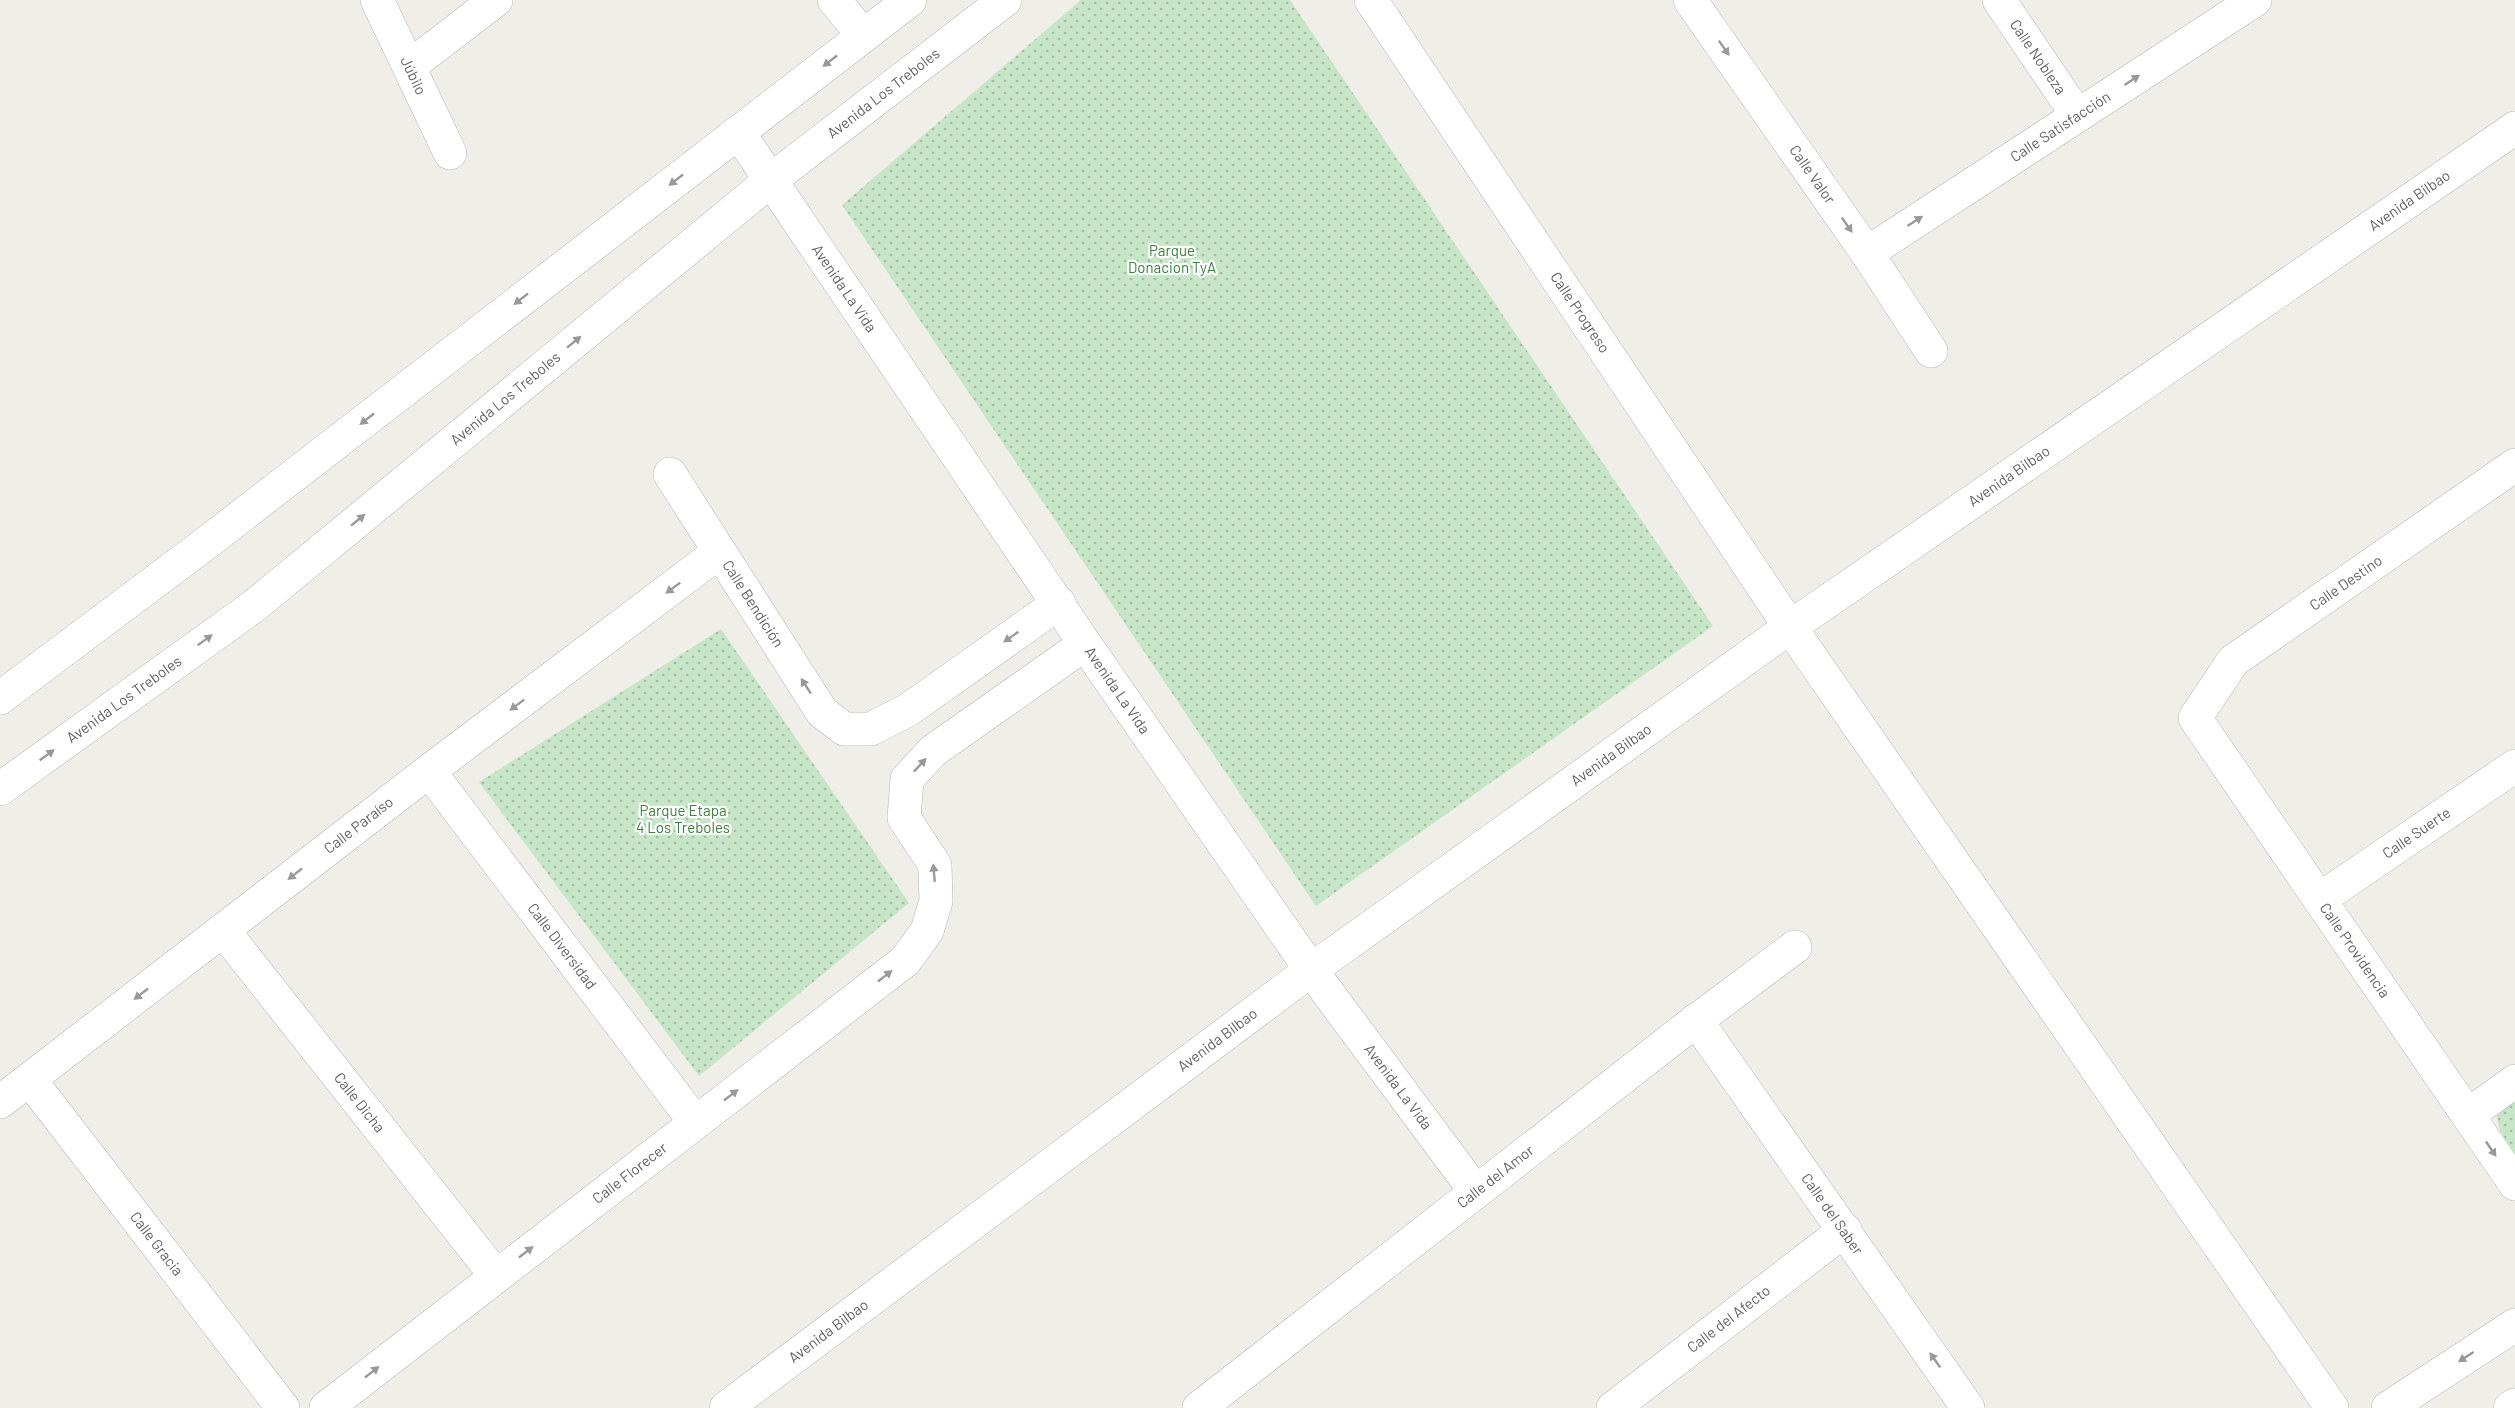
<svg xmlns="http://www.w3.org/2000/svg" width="2515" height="1408" font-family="Barlow,sans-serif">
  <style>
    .grass { fill: url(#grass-dots) }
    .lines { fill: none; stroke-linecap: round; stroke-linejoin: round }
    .street-casing { stroke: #b5b7bb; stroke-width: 34 }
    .street { stroke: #fff; stroke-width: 33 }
    .oneway { fill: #97999c }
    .labels { text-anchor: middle; stroke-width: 4.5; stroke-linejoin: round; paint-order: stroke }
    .street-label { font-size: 15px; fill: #5f6267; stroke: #fff }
    .park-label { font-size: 15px; fill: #3c8040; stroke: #fff }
  </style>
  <defs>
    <pattern id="grass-dots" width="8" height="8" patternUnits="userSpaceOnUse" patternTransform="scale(1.5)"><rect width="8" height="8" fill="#c7e5c7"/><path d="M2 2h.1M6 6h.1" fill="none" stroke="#a5bda5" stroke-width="1.8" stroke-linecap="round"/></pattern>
  </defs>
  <rect width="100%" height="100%" fill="#f0eee8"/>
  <!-- grass -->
  <path class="grass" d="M1081 0H1290L1713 626 1316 906 842 205Z
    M721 629 909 903 699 1076 479 782Z
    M2515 1099V1154L2500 1131 2496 1112Z"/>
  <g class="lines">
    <!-- street casing -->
    <g class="street-casing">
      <g id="street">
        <path id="s1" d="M377 0 450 153"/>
        <path d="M834 0 863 35"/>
        <path id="s2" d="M1371 0 1790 627 2332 1408"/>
        <path id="s3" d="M1690 0 1867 253 1931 351"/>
        <path id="s4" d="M1999 0 2077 115"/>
        <path d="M410 66 496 0"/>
        <path id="s5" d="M738 132 1085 644 1311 970 1476 1192"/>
        <path id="s6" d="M1867 253 2255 0"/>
        <path id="s7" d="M2515 465 2233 661 2195 718 2515 1184"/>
        <path id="s8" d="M670 474 822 712 844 729H871L908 710 1059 603"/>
        <path d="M0 698 205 544 910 0"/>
        <path id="s9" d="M429 771 695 1122"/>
        <path id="s10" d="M0 789 254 606 771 180 1005 0"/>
        <path id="s11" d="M2320 899 2515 766"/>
        <path id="s12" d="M223 930 496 1276"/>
        <path id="s13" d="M1696 1020 1968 1408"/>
        <path id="s14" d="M30 1080 283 1408"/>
        <path id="s15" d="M0 1102 429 771 719 552"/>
        <path d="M2468 1115 2515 1081"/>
        <path id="s16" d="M326 1408 905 961 927 931 936 901 935 865 904 818 907 779 933 751 1085 644"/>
        <path id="s17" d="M726 1408 1311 970 1790 627 2515 128"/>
        <path id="s18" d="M1199 1408 1685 1029 1795 947"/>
        <path id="s19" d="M1613 1408 1845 1230"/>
        <path d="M2388 1408 2515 1325"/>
        <path d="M2510 1408 2515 1405"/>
      </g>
    </g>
    <!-- street -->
    <use href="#street" class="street"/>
  </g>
  <!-- one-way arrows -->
  <defs><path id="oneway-solid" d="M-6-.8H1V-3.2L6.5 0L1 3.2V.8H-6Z" transform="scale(1.5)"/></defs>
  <g class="oneway">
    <use href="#oneway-solid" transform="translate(1724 48) rotate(55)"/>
    <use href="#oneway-solid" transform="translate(830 61) rotate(142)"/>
    <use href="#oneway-solid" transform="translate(2132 80) rotate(-33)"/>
    <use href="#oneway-solid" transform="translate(676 180) rotate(142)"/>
    <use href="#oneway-solid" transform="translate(1915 221) rotate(-33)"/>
    <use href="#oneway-solid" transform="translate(1847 225) rotate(55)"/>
    <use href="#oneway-solid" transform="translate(521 299) rotate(142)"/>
    <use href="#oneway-solid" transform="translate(574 342) rotate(-39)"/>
    <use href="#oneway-solid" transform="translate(367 419) rotate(142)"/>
    <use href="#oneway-solid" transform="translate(358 520) rotate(-39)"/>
    <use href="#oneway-solid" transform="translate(673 588) rotate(143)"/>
    <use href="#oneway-solid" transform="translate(1011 637) rotate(145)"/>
    <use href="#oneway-solid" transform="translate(205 640) rotate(-36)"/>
    <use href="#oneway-solid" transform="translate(806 686) rotate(-123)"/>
    <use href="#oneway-solid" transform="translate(517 705) rotate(143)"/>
    <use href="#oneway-solid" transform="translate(47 755) rotate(-36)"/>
    <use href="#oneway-solid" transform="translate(920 765) rotate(-47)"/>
    <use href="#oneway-solid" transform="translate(934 873) rotate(-95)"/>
    <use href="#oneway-solid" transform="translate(295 874) rotate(142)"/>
    <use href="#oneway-solid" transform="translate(885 976) rotate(-38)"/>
    <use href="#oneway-solid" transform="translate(141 994) rotate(142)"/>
    <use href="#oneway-solid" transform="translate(731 1095) rotate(-38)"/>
    <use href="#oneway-solid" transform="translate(2491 1149) rotate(56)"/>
    <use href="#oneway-solid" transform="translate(526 1252) rotate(-38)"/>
    <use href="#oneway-solid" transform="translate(2466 1357) rotate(147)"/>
    <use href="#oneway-solid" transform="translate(1935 1360) rotate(-125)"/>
    <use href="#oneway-solid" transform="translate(372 1372) rotate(-38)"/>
  </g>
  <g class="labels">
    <!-- street labels -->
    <g class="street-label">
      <text dy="5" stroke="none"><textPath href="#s4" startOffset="69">Calle Nobleza</textPath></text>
      <text dy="5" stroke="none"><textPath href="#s1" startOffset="84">Júbilo</textPath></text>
      <text dy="5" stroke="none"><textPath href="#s10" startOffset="1125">Avenida Los Treboles</textPath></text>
      <text dy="5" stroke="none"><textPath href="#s6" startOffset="231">Calle Satisfacción</textPath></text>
      <text dy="5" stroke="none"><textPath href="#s3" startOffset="213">Calle Valor</textPath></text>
      <text dy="5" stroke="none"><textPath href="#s17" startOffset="2072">Avenida Bilbao</textPath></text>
      <text dy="5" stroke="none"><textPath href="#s5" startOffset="189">Avenida La Vida</textPath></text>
      <text dy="5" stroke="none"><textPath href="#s2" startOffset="376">Calle Progreso</textPath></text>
      <text dy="5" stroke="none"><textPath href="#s10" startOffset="639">Avenida Los Treboles</textPath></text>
      <text dy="5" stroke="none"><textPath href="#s17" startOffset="1586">Avenida Bilbao</textPath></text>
      <text transform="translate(2346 583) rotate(-35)" y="5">Calle Destino</text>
      <text dy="5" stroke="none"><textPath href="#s8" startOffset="154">Calle Bendición</textPath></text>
      <text dy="5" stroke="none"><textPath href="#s5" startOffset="675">Avenida La Vida</textPath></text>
      <text dy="5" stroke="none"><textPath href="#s10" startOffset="153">Avenida Los Treboles</textPath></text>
      <text dy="5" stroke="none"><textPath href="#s17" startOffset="1100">Avenida Bilbao</textPath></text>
      <text dy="5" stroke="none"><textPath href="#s15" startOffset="453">Calle Paraíso</textPath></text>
      <text dy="5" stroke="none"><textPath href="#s11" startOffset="117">Calle Suerte</textPath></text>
      <text dy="5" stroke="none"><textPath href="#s9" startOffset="220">Calle Diversidad</textPath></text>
      <text dy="5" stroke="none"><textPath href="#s7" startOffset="694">Calle Providencia</textPath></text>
      <text dy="5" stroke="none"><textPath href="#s17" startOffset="614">Avenida Bilbao</textPath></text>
      <text dy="5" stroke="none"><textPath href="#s5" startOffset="1161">Avenida La Vida</textPath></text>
      <text dy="5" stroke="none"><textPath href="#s12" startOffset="220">Calle Dicha</textPath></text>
      <text dy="5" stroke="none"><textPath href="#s16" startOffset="384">Calle Florecer</textPath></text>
      <text dy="5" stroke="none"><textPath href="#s18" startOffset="376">Calle del Amor</textPath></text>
      <text dy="5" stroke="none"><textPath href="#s13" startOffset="237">Calle del Saber</textPath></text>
      <text dy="5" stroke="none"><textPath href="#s14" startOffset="207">Calle Gracia</textPath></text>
      <text dy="5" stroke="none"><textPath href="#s19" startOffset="146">Calle del Afecto</textPath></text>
      <text dy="5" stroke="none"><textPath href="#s17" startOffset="128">Avenida Bilbao</textPath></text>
    </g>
    <!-- park labels -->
    <g class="park-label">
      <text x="1172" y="256">Parque<tspan x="1172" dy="17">Donacion TyA</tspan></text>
      <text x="683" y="816">Parque Etapa<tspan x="683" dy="17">4 Los Treboles</tspan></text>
    </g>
  </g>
</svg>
